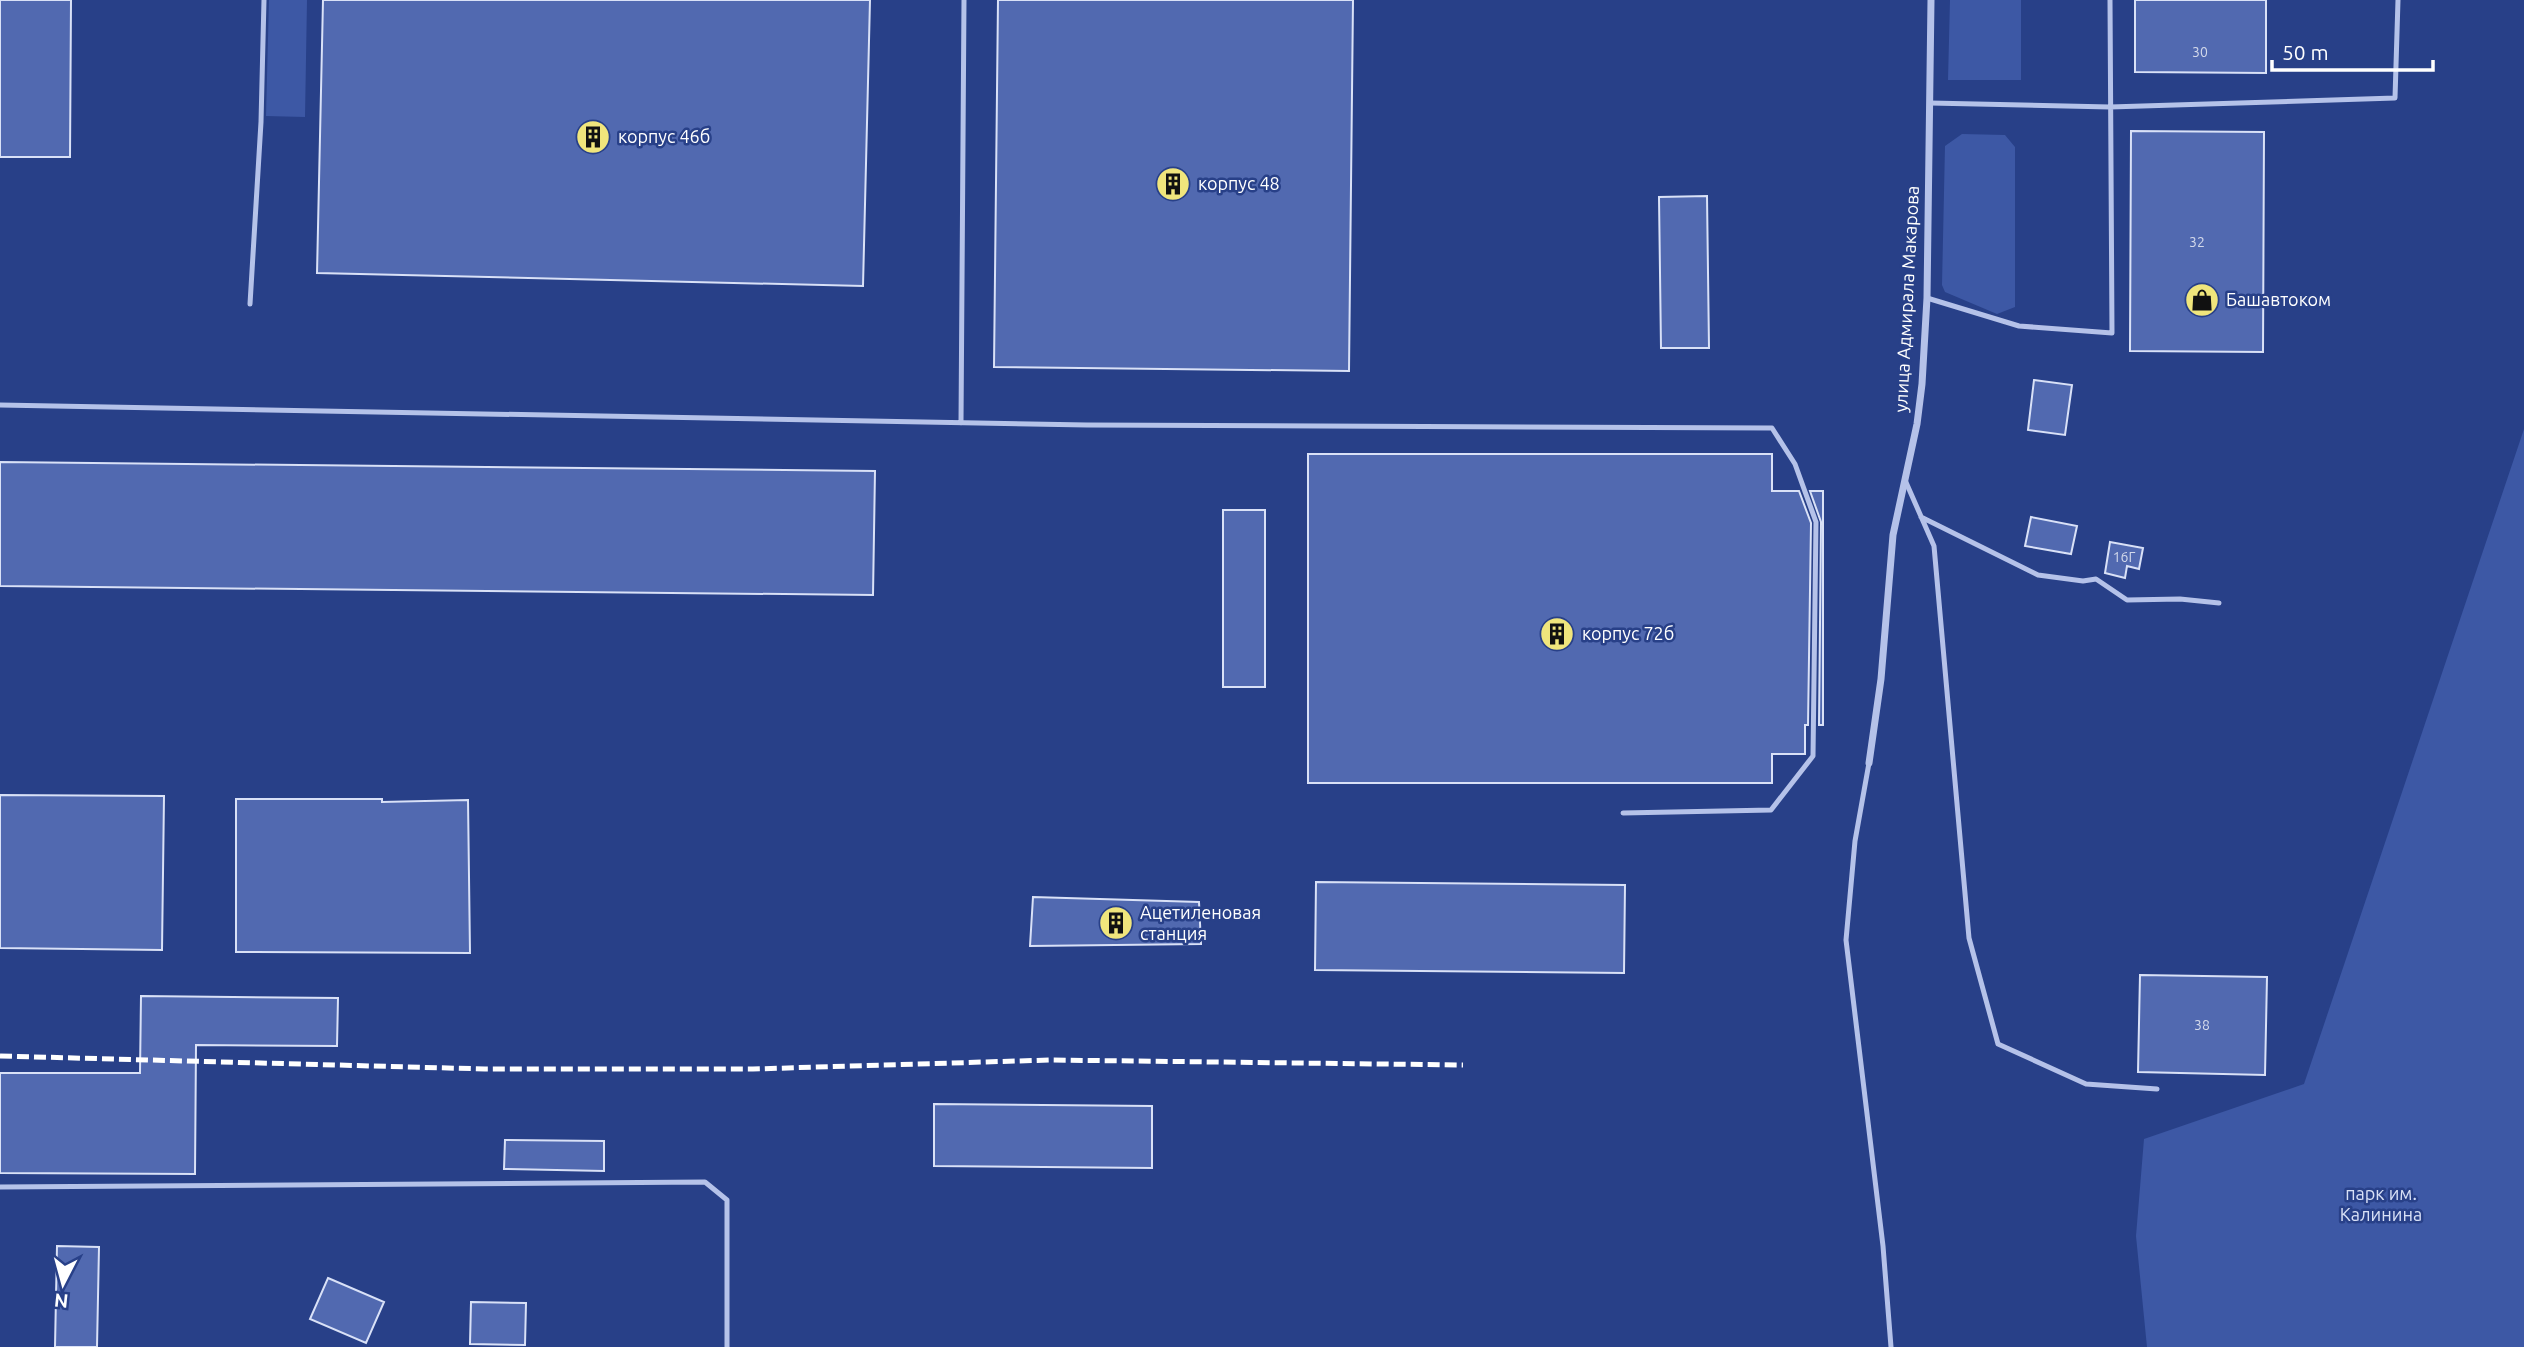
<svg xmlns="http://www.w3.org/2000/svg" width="2524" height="1347" font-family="Ubuntu,sans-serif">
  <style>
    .green { fill: #3d58a5 }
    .building { fill: #5169b0; stroke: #d9e1f7; stroke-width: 2 }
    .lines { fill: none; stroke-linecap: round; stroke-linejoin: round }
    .service { stroke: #b5c2e9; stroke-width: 5 }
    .minor { stroke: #b5c2e9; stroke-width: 7 }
    .rail { stroke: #fff; stroke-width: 5; stroke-dasharray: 12 5; stroke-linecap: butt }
    .labels { text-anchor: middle; stroke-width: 5; stroke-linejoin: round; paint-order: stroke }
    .number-label { font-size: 14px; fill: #d4daeb }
    .poi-label { font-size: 18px; fill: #fff; stroke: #284088; text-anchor: start }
    .street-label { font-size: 18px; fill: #fff; stroke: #284088 }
    .park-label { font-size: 18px; fill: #d9e1f7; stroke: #284088 }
  </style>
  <rect width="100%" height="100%" fill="#284088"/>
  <!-- green -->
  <path class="green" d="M269 0H307L305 117 266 116Z
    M1950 0H2021V80H1948Z
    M1962 134 2005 135 2015 147V307L1997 314 1945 292 1942 285 1945 146Z
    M2524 429V1347H2147L2136 1236 2144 1139 2304 1084Z"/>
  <!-- building -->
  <path class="building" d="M0 0H71L70 157H0Z
    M323 0H870L863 286 317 273Z
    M998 0H1353L1349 371 994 367Z
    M2135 0H2266V73L2135 72Z
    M2131 131 2264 132 2263 352 2130 351Z
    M1707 196 1709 348H1661L1659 197Z
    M2034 380 2072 385 2065 435 2028 430Z
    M1308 454H1772V491H1799L1811 523 1808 725H1805V754H1772V783H1308Z
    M0 462 875 471 873 595 0 586Z
    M1810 491H1823V725H1819L1821 522Z
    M1223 510H1265V687H1223Z
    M2031 517 2077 526 2071 554 2025 546Z
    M2110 542 2143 548 2139 569 2127 566 2125 578 2105 573Z
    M0 795 164 796 162 950 0 948Z
    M236 799H382V802L468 800 470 953 236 952Z
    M1316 882 1625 885 1624 973 1315 970Z
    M1033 897 1199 902 1201 944 1030 946Z
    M2140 975 2267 977 2265 1075 2138 1072Z
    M141 996 338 998 337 1046 196 1045 195 1174 0 1173V1073H140Z
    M934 1104 1152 1106V1168L934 1166Z
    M505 1140 604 1141V1171L504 1169Z
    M57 1246 99 1247 97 1347H55Z
    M328 1278 384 1302 366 1343 310 1319Z
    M471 1302 526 1303 525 1345 470 1344Z"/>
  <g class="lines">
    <!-- service -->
    <path class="service" d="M1930 103 2110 107 2395 98 2398 0
      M1927 298 2019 326 2112 333 2110 0
      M250 304 261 122 264 0
      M0 405 1087 425 1772 428 1795 464 1816 522 1813 756 1771 810 1623 813
      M961 423 964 0
      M1905 480 1934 546 1969 938 1998 1044 2086 1084 2157 1089
      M1921 517 2038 575 2083 581 2096 579 2127 600 2180 599 2219 603
      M1869 763 1855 841 1846 940 1883 1246 1891 1347
      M0 1187 705 1182 727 1200V1347"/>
    <!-- minor -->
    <path class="minor" d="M1869 763 1881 679 1893 535 1917 424 1922 384 1927 298 1931 0"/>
    <!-- rail -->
    <path class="rail" d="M0 1056 485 1069H753L1051 1060 1463 1065"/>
  </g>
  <!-- icons -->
  <defs>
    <g id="building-disc" transform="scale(1.75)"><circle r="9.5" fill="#f0e57c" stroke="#284088"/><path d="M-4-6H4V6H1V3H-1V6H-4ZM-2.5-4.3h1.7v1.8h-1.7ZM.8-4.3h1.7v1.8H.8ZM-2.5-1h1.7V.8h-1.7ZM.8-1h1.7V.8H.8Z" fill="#111"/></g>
    <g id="shop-disc" transform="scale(1.75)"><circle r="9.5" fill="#f0e57c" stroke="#284088"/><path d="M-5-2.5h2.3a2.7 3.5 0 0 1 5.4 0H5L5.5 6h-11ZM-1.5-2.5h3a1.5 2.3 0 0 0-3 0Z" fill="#111"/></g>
  </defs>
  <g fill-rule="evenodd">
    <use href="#building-disc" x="593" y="137"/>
    <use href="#building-disc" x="1173" y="184"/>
    <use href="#shop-disc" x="2202" y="300"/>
    <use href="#building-disc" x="1557" y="634"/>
    <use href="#building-disc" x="1116" y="923"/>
  </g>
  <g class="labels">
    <!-- number labels -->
    <g class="number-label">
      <text x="2200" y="57">30</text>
      <text x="2197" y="247">32</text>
      <text x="2124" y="562">16Г</text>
      <text x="2202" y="1030">38</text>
    </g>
    <!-- poi labels -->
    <g class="poi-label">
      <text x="618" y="143">корпус 46б</text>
      <text x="1198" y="190">корпус 48</text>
      <text x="2226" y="306">Башавтоком</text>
      <text x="1582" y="640">корпус 72б</text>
      <text x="1140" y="919">Ацетиленовая<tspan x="1140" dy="21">станция</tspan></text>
    </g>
    <!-- street labels -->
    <g class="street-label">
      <text transform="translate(1907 299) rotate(-87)" y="6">улица Адмирала Макарова</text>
    </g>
    <!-- park labels -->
    <g class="park-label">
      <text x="2381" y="1200">парк им.<tspan x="2381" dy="21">Калинина</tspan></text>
    </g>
  </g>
  <!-- north arrow -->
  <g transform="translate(63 1284) rotate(186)" stroke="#284088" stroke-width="5" paint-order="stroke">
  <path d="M0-5L12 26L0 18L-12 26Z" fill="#ffffff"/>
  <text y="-10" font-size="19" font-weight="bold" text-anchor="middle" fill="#ffffff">N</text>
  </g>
  <!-- scale -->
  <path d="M2272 60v10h161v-10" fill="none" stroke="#ffffff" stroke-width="3.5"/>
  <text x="2282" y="60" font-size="21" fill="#ffffff" stroke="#284088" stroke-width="5" paint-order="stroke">50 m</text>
</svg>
